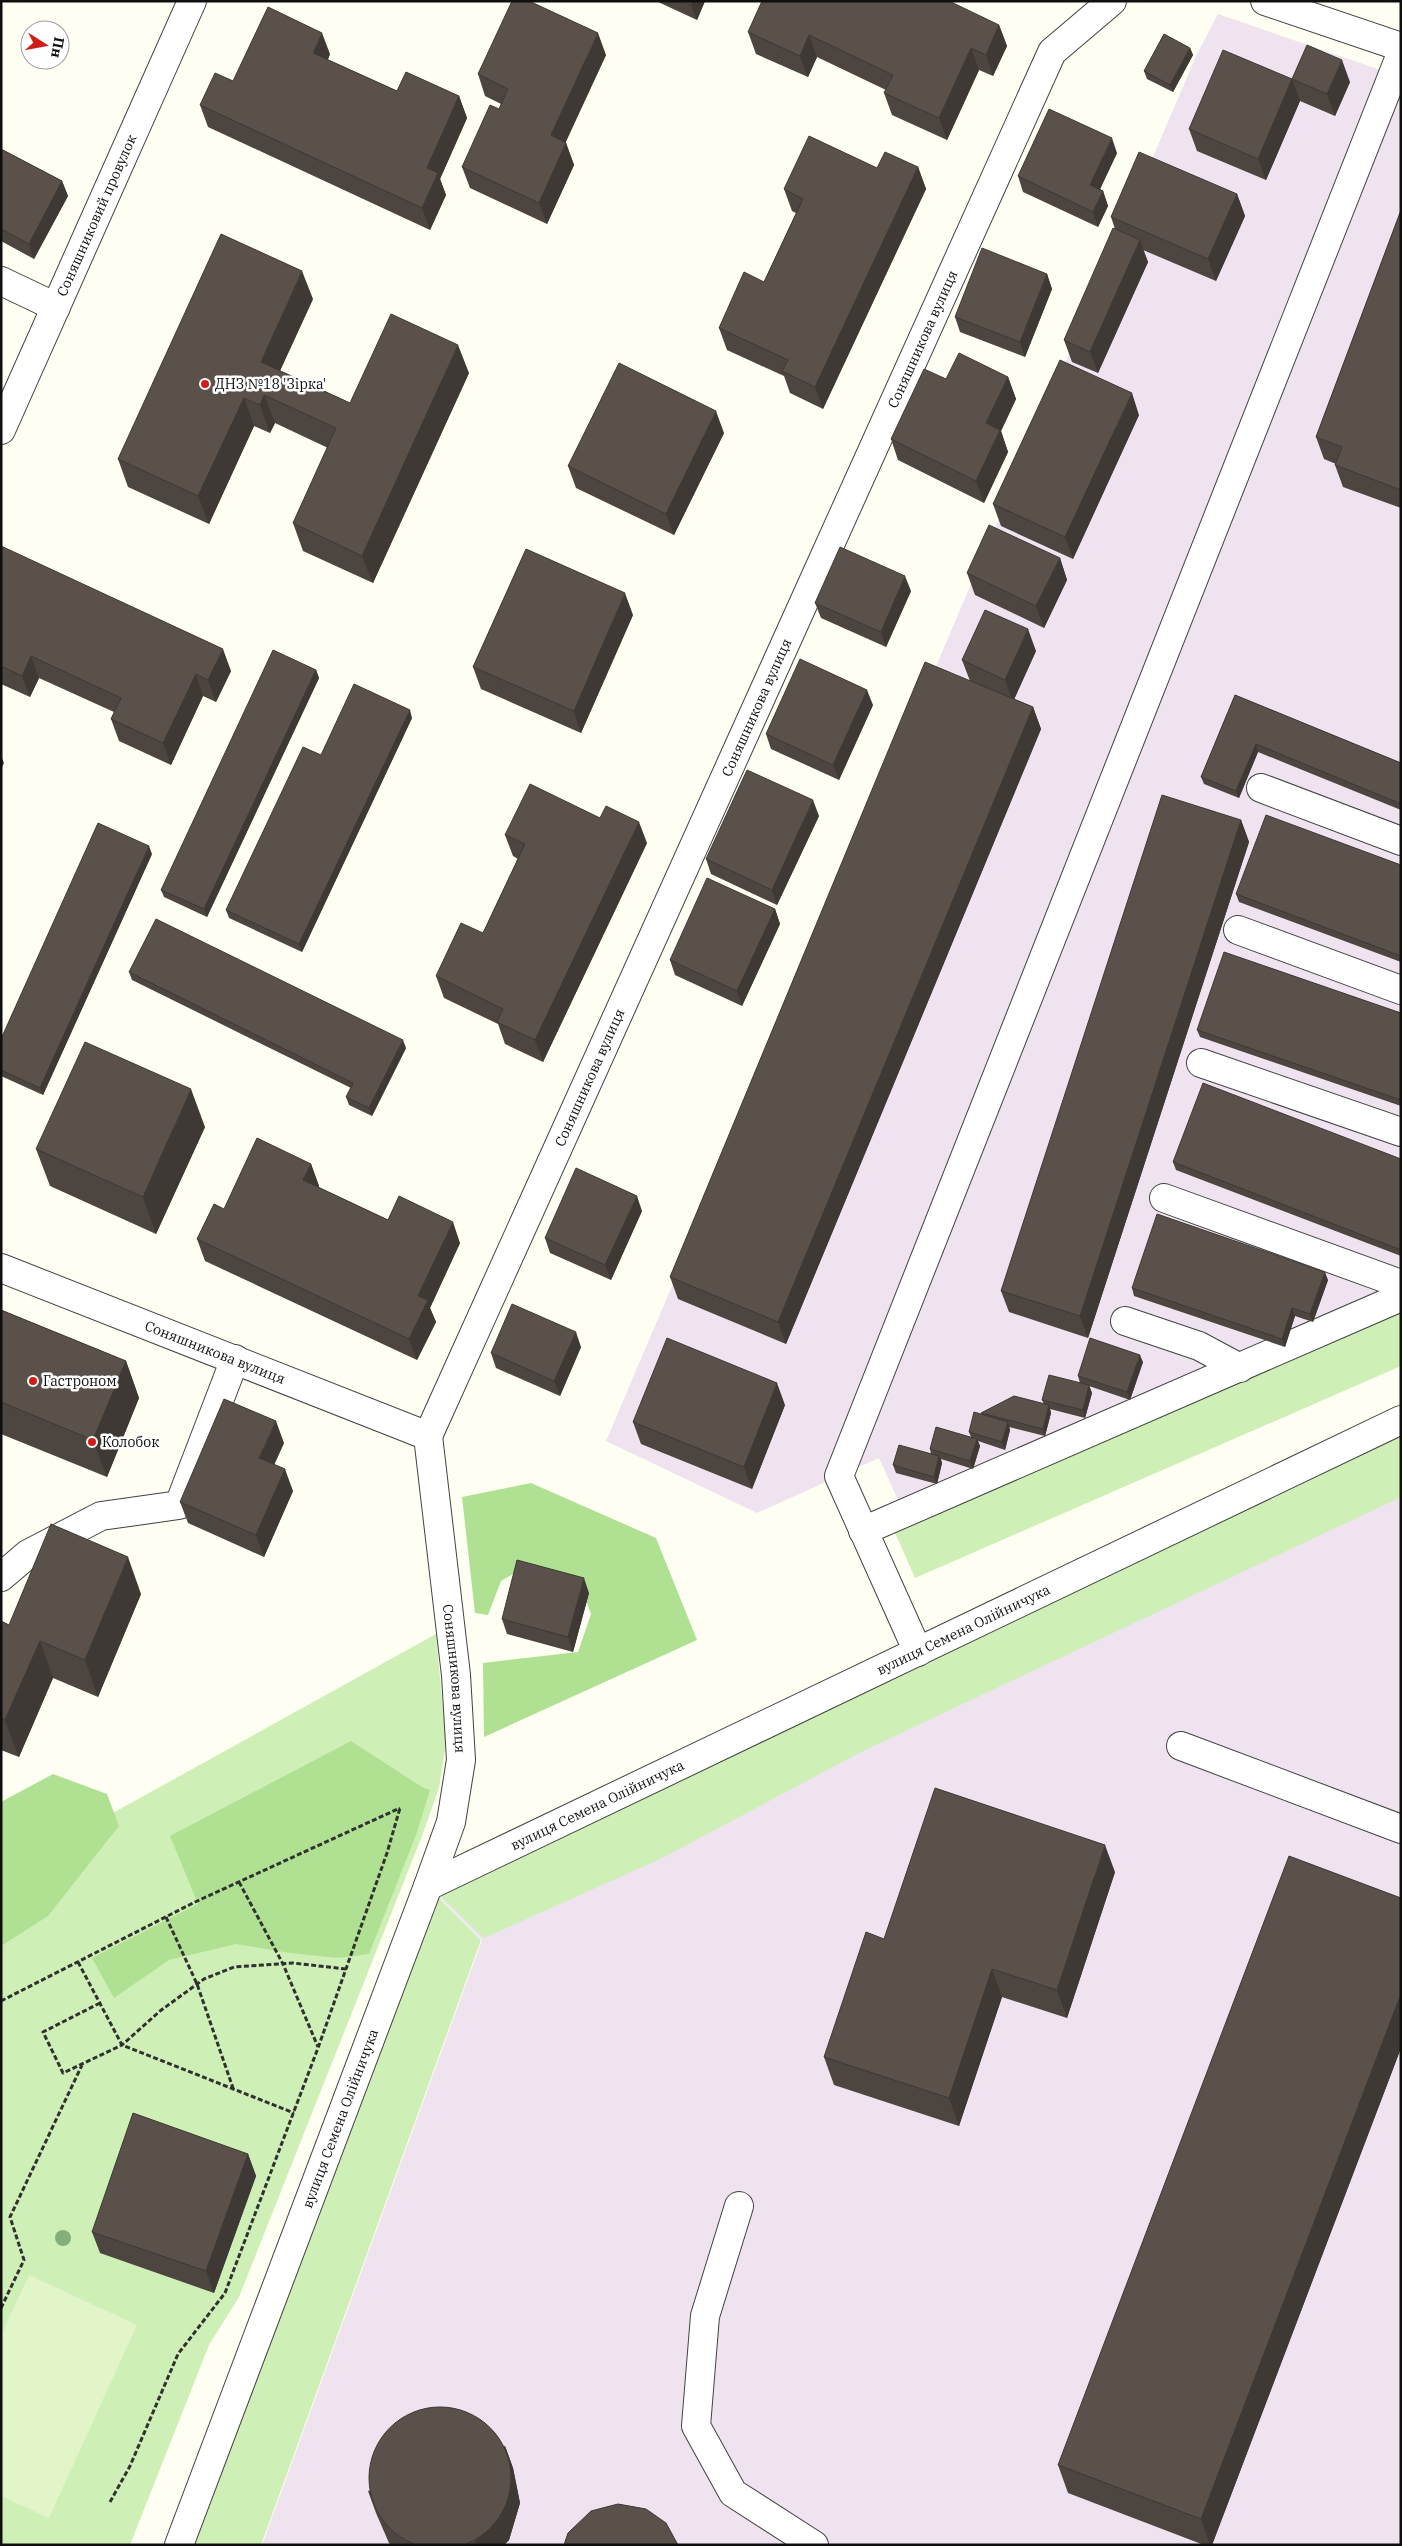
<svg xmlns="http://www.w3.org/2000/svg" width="1402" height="2546" font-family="'IBM Plex Serif',serif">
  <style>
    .industrial { fill: #eee3ef }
    .green { fill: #ceefb6 }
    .forest { fill: #b0e193 }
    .pitch { fill: #e2f5c9 }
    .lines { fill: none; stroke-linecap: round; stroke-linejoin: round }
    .minor-casing { stroke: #424242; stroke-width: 30 }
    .path { stroke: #313131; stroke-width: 3; stroke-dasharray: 5 2.5; stroke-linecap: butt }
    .minor { stroke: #fff; stroke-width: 28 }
    .tree { fill: #85af7a }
    .wall { fill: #4d4640 }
    .shaded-wall { fill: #3e3934 }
    .building { fill: #59514a; stroke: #3e3934 }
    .poi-dot { fill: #d01e17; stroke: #fff; stroke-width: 2 }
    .labels { text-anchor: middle; stroke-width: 5; stroke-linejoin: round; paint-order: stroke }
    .street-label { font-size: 14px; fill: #0f0f0f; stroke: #fff }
    .poi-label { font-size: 14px; fill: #0f0f0f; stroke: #fff; text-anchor: start }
  </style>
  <rect width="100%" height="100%" fill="#fffef2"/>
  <!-- industrial -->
  <path class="industrial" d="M1218 14 1401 77V1294L902 1509 879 1458 757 1513 606 1441 1196 56Z
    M1401 1420V2545H262L482 1940 428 1886Z"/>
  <!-- green -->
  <path class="green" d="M1401 1294V1366L915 1578 892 1526Z
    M1401 1423V1497L863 1751 660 1859 484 1938 432 1888Z
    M436 1634 446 1743 439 1788 422 1836 239 2297 209 2345 130 2545H1V1875Z
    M432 1891 481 1940 261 2545H187Z"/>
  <!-- forest -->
  <path class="forest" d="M531 1483 656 1538 697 1640 484 1737 483 1663 578 1652 591 1614 578 1579 530 1564 501 1581 488 1615 475 1613 462 1497Z
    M351 1741 422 1787 430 1790 416 1835 369 1954 339 1958 290 1953 236 1944 169 1960 114 1998 92 1958 198 1904 170 1836Z
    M53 1774 107 1794 119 1826 48 1916 1 1946V1802Z"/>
  <!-- pitch -->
  <path class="pitch" d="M29 2275 137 2325 49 2518 1 2496V2335Z"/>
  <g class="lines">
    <!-- minor casing -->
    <g class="minor-casing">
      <g id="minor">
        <path d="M1265 1 1401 47"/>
        <path d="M1 281 56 307"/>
        <path id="s1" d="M1 430 192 1"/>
        <path d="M1261 788 1401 841"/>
        <path d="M1238 930 1401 990"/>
        <path d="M1201 1063 1401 1132"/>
        <path d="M1164 1198 1401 1284"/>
        <path id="s2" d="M1 1268 428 1436 1052 52 1112 1"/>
        <path d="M1125 1321 1199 1346 1240 1368"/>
        <path id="s3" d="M428 1436 456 1675 461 1760 451 1822 428 1886"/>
        <path d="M863 1531 1401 1297"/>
        <path d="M1 1577 28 1554 101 1516 179 1505 235 1359"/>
        <path d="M918 1652 839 1476 1401 54"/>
        <path d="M1181 1746 1401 1829"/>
        <path d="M739 2206 705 2316 696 2426 733 2493 814 2545"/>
        <path id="s4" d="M179 2545 428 1886 1401 1420"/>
      </g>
    </g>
    <!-- path -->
    <path class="path" d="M239 1882 283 1964 318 2047
      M166 1917 197 1984 233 2088
      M78 1962 122 2045 294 2113
      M1 2001 195 1902 400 1808
      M100 2003 43 2032 63 2073 122 2045 160 2011 204 1979 234 1967 293 1963 346 1969
      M1 2308 24 2260 10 2217 82 2065
      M110 2502 130 2466 178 2354 225 2293 318 2048 387 1853 400 1808"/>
    <!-- minor -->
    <use href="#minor" class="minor"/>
  </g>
  <!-- trees -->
  <circle class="tree" cx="63" cy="2238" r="8"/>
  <!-- wall -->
  <path class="wall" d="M656 1H705L697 20Z
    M999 25 1007 46 993 76 979 70 947 140 892 115 884 93 886 90 817 57 808 77 756 54 748 32Z
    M1190 48 1193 55 1173 92 1147 79 1144 71Z
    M330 54 328 60 397 91 459 96 467 118 440 179 446 195 430 230 208 127 200 105Z
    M606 55 565 142 566 143 574 165 547 224 470 188 462 167 499 109 501 104 485 96 478 74Z
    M1292 79 1350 82 1335 116 1300 101Z
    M1292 79 1300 101 1266 180 1197 151 1189 129Z
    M1 149 62 181 68 196 34 259 1 241Z
    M1117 153 1100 189 1103 191 1108 206 1098 227 1023 192 1018 176Z
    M918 167 926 189 823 409 790 393 784 376 727 350 719 328 764 282 796 213 792 211 784 189 877 168Z
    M1237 194 1245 216 1216 281 1143 250 1148 262 1098 373 1072 362 1064 340 1115 229 1111 217Z
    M1401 210V508L1343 487 1335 465 1336 464 1324 459 1316 437Z
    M1047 274 1052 289 1025 357 960 332 955 317Z
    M313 299 280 371 350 403 469 373 373 583 303 551 293 523 328 448 275 423 270 433 254 426 209 524 128 487 118 459Z
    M1008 377 1016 399 1001 431 1008 452 984 503 898 460 891 439 946 379Z
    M1139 415 1073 559 1001 526 993 504Z
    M724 433 674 535 576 488 568 466Z
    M1 546 231 671 216 702 203 696 171 765 119 741 111 719 114 712 39 678 30 697 1 684Z
    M1060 558 1067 580 1044 628 975 595 967 573Z
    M911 591 886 647 821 618 815 603Z
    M633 615 581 733 481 689 473 667Z
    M1036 651 1014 699 1033 707 1041 729 786 1344 678 1299 670 1277 970 681 962 660Z
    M316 670 319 678 207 917 164 897 161 890Z
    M1235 695 1401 763V810L1258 752 1239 798 1204 784 1201 777Z
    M873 705 839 780 771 749 766 734Z
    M412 718 302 952 229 918 226 910 321 755Z
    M819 816 777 905 711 874 706 859Z
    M1241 820 1249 842 1088 1338 1009 1312 1001 1291Z
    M505 835 647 843 543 1062 505 1044 498 1024 444 998 436 976 483 933 518 859 513 856Z
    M152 854 43 1095 1 1076V1039Z
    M1401 865V962L1239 902 1236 894Z
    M775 909 780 924 742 1006 675 975 670 960Z
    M129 972 406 1048 372 1116 349 1105 346 1097 351 1088 132 980Z
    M1401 1013V1106L1200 1037 1197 1030Z
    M205 1127 156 1234 50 1186 36 1149Z
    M1401 1159V1256L1176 1170 1173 1162Z
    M311 1164 319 1186 318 1187 388 1220 460 1243 430 1308 436 1322 417 1360 205 1261 197 1239 224 1209Z
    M642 1211 611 1280 550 1253 545 1238Z
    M1328 1280 1313 1322 1295 1316 1285 1347 1134 1296 1132 1288Z
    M1 1310 126 1361 139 1398 107 1477 1 1434Z
    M581 1347 560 1396 496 1368 491 1353Z
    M1143 1362 1130 1400 1089 1386 1092 1393 1085 1418 1050 1409 1051 1413 1045 1436 1009 1427 1010 1430 1005 1450 978 1441 980 1446 973 1469 941 1459 942 1463 937 1484 896 1473 893 1465 931 1454 930 1449 971 1437 969 1432 982 1414 981 1413 1044 1404 1042 1400 1080 1383 1078 1376Z
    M785 1405 752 1489 641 1444 633 1422Z
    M284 1443 274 1465 293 1491 264 1557 188 1523 180 1502Z
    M589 1593 573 1652 507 1634 502 1619Z
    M141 1594 98 1697 53 1678 19 1757 1 1750V1621L9 1625Z
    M1115 1872 1067 2018 1002 1997 959 2126 834 2085 824 2057 884 1939Z
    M1401 1898V2048L1212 2545H1204L1068 2493 1058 2465Z
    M248 2154 256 2176 214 2293 100 2253 92 2232Z
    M505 2446 513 2468 520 2503 509 2540 504 2545H391L389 2543 376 2513 368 2491Z"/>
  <!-- shaded-wall -->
  <path class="shaded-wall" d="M693 1H705L697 20 691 5Z
    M999 25 1007 46 993 76 986 55Z
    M322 33 330 54 321 74 313 53Z
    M598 33 606 55 559 157 551 135Z
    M809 35 817 57 808 77 800 56Z
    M971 48 979 70 947 140 939 118Z
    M1190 48 1193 55 1173 92 1170 85Z
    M1342 60 1350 82 1335 116 1327 94Z
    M1292 79 1300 101 1266 180 1258 159Z
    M459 96 467 118 440 179 446 195 430 230 422 208 427 168Z
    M1112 138 1117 153 1095 200 1090 185Z
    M566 143 574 165 547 224 539 203Z
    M918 167 926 189 823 409 815 387Z
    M62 181 68 196 34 259 29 244Z
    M1103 191 1108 206 1098 227 1093 212Z
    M1237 194 1245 216 1216 281 1208 259Z
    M1140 240 1148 262 1098 373 1090 352Z
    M302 271 313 299 271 390 261 362Z
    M1047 274 1052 289 1025 357 1020 342Z
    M458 345 469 373 373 583 362 556Z
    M1008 377 1016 399 1001 431 1008 452 984 503 976 481 986 423Z
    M1132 393 1139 415 1073 559 1065 537Z
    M264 395 275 423 270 433 260 405Z
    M244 398 254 426 209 524 198 496Z
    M716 411 724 433 674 535 666 514Z
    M1060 558 1067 580 1044 628 1036 606Z
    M905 576 911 591 886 647 881 632Z
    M625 593 633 615 581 733 574 711Z
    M1028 629 1036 651 1013 702 1005 680Z
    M223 649 231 671 216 702 208 680Z
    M31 656 39 678 30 697 22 676Z
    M316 670 319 678 207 917 204 909Z
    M196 674 203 696 171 765 163 743Z
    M867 690 873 705 839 780 833 765Z
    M1033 707 1041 729 786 1344 778 1322Z
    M410 710 412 718 302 952 299 944Z
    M1256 744 1258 752 1239 798 1236 791Z
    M1 756 4 763 1 769Z
    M813 800 819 816 777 905 772 890Z
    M1241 820 1249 842 1088 1338 1080 1316Z
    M639 822 647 843 543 1062 535 1040Z
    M149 846 152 854 43 1095 40 1088Z
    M775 909 780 924 742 1006 737 991Z
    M403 1040 406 1048 372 1116 369 1108Z
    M191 1089 205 1127 156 1234 143 1197Z
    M311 1164 319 1186 311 1202 303 1180Z
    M637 1196 642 1211 611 1280 605 1265Z
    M453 1222 460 1243 430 1308 436 1322 417 1360 409 1339 418 1296Z
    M1325 1272 1328 1280 1313 1322 1310 1314Z
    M1292 1308 1295 1316 1285 1347 1282 1339Z
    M576 1332 581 1347 560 1396 554 1381Z
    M1140 1355 1143 1362 1130 1400 1127 1392Z
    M126 1361 139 1398 107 1477 93 1440Z
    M777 1383 785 1405 752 1489 744 1467Z
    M1089 1385 1092 1393 1085 1418 1083 1410Z
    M1049 1405 1051 1413 1045 1436 1043 1429Z
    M276 1421 284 1443 267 1480 259 1458Z
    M1008 1422 1010 1430 1005 1450 1002 1442Z
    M977 1439 980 1446 973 1469 970 1461Z
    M939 1456 942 1463 937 1484 934 1477Z
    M285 1469 293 1491 264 1557 256 1535Z
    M128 1557 141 1594 98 1697 85 1660Z
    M584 1578 589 1593 573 1652 568 1637Z
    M40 1641 53 1678 19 1757 5 1720Z
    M1105 1845 1115 1872 1067 2018 1057 1990Z
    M992 1969 1002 1997 959 2126 949 2098Z
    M1401 1994V2048L1212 2545H1210L1201 2519Z
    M248 2154 256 2176 214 2293 206 2271Z
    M505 2446 513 2468 520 2503 509 2540 504 2545H476L475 2542Z"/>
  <!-- building -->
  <path class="building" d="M512 1H529L598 33 551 135 566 143 539 203 462 167 490 105 499 109 508 89 478 74Z
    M683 1H693L691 5Z
    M762 1H949L999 25 986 55 971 48 939 118 884 93 893 75 809 35 800 56 748 32Z
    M268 7 322 33 313 53 397 91 406 72 459 96 427 168 438 173 422 208 200 105 215 73 233 81Z
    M1164 34 1190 48 1170 85 1144 71Z
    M1307 45 1342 60 1327 94 1292 79Z
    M1223 50 1292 79 1258 159 1189 129Z
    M1049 109 1112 138 1090 185 1103 191 1093 212 1018 176Z
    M809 136 877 168 885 152 918 167 815 387 782 371 788 360 719 328 744 272 764 282 803 199 784 189Z
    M1 149 62 181 29 244 1 229Z
    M1139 152 1237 194 1208 259 1111 217Z
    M1401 210V490L1335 465 1342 447 1316 437Z
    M1113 228 1140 240 1090 352 1064 340Z
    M221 234 302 271 261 362 350 403 391 314 458 345 362 556 293 523 336 428 264 395 260 405 244 398 198 496 118 459Z
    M982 248 1047 274 1020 342 955 317Z
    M959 353 1008 377 986 423 1000 430 976 481 891 439 924 369 946 379Z
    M1060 360 1132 393 1065 537 993 504Z
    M619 363 716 411 666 514 568 466Z
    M989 525 1060 558 1036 606 967 573Z
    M1 546 223 649 208 680 196 674 163 743 111 719 121 698 31 656 22 676 1 666Z
    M840 547 905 576 881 632 815 603Z
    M526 549 625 593 574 711 473 667Z
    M985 610 1028 629 1005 680 962 660Z
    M273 650 316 670 204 909 161 890Z
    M800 659 867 690 833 765 766 734Z
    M925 662 1033 707 778 1322 670 1277Z
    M354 684 410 710 299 944 226 910 303 747 321 755Z
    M1235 695 1401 763V804L1256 744 1236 791 1201 777Z
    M747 770 813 800 772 890 706 859Z
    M530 784 600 818 606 806 639 822 535 1040 497 1022 503 1009 436 976 461 923 483 933 525 844 505 835Z
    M1162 795 1241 820 1080 1316 1001 1291Z
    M1266 815 1401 865V956L1236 894Z
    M98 823 149 846 40 1088 1 1070V1039Z
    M707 878 775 909 737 991 670 960Z
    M156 919 403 1040 369 1108 346 1097 353 1083 129 972Z
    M1224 952 1401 1013V1100L1197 1030Z
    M85 1042 191 1089 143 1197 36 1149Z
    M1203 1083 1401 1159V1250L1173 1162Z
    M257 1138 311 1164 303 1180 388 1220 399 1196 453 1222 418 1296 428 1300 409 1339 197 1239 214 1204 224 1209Z
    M576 1168 637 1196 605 1265 545 1238Z
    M1157 1214 1325 1272 1310 1314 1292 1308 1282 1339 1132 1288Z
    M512 1304 576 1332 554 1381 491 1353Z
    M1 1310 126 1361 93 1440 1 1402Z
    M667 1338 777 1383 744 1467 633 1422Z
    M1090 1338 1140 1355 1127 1392 1078 1376Z
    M1049 1375 1089 1385 1083 1410 1042 1400Z
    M1014 1396 1049 1405 1043 1429 981 1413Z
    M224 1399 276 1421 259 1458 285 1469 256 1535 180 1502Z
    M974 1412 1008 1422 1002 1442 969 1432Z
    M936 1427 977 1439 970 1461 930 1449Z
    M899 1445 939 1456 934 1477 893 1465Z
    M51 1524 128 1557 85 1660 40 1641 5 1720 1 1718V1621L9 1625Z
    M517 1560 584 1578 568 1637 502 1619Z
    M935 1788 1105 1845 1057 1990 992 1969 949 2098 824 2057 866 1932 884 1939Z
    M1289 1856 1401 1898V1994L1201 2519 1058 2465Z
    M133 2113 248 2154 206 2271 92 2232Z
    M369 2478a71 71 0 1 1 142 0a71 71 0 1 1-142 0Z
    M618 2504 646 2509 666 2523 678 2545H564L568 2533 591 2511Z"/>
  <!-- markers -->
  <g class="poi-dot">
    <circle cx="205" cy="384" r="5"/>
    <circle cx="33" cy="1381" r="5"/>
    <circle cx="92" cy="1442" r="5"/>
  </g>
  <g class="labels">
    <!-- street labels -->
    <g class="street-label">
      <text dy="5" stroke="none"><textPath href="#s1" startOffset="235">Соняшниковий провулок</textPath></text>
      <text dy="5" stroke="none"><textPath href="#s2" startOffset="1662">Соняшникова вулиця</textPath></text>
      <text dy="5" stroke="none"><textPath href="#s2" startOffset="1258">Соняшникова вулиця</textPath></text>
      <text dy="5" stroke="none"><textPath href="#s2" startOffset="852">Соняшникова вулиця</textPath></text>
      <text dy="5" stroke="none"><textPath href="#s2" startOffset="230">Соняшникова вулиця</textPath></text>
      <text dy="5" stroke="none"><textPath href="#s4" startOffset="1298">вулиця Семена Олійничука</textPath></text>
      <text dy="5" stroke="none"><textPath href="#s3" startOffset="244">Соняшникова вулиця</textPath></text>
      <text dy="5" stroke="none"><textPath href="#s4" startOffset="892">вулиця Семена Олійничука</textPath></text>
      <text dy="5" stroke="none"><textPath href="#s4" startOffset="456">вулиця Семена Олійничука</textPath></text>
    </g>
    <!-- poi labels -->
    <g class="poi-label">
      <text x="215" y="389">ДНЗ №18 'Зірка'</text>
      <text x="43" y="1386">Гастроном</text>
      <text x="102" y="1447">Колобок</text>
    </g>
  </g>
  <!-- border -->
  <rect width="1402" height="2546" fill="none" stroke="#0f0f0f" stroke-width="5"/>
  <!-- north arrow -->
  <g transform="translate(45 45) rotate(101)"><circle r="24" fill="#ffffff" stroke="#9f9f9f"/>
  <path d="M0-4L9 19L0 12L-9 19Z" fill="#d01e17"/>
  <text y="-8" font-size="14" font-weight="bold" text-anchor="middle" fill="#0f0f0f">Пн</text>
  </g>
</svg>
